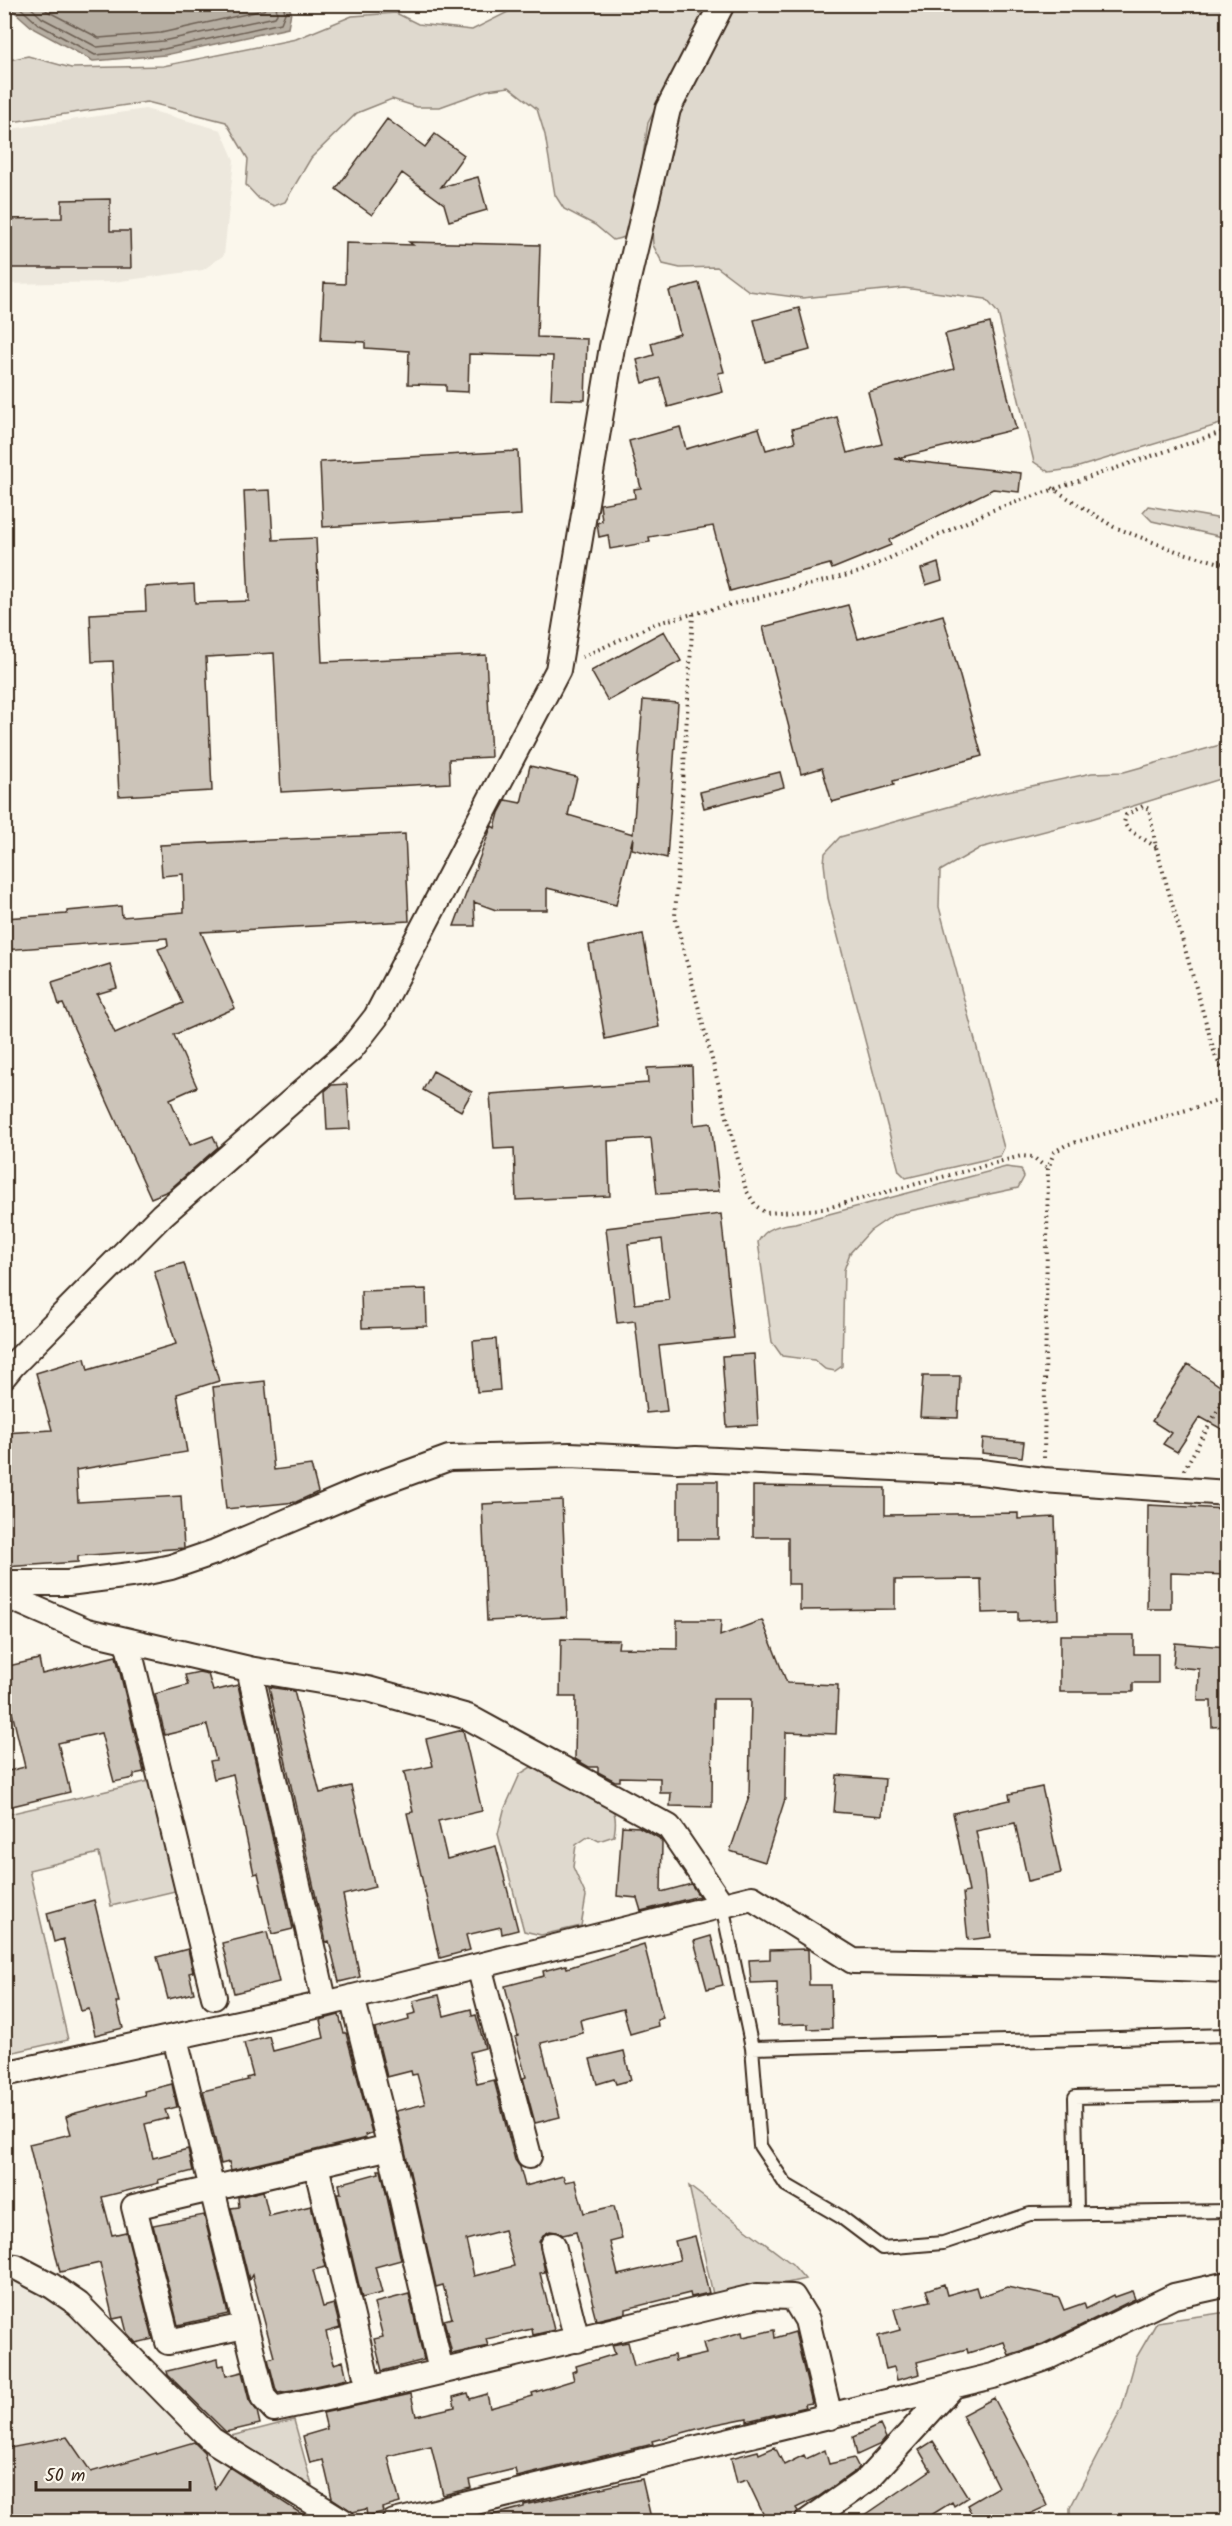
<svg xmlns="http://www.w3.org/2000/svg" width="1232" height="2526" font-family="Kalam,sans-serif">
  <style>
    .built { fill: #ede8dd }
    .green { fill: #dfd9ce; stroke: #8d8276; stroke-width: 1.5 }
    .water { fill: #b6aea2; stroke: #85796d; stroke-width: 1.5 }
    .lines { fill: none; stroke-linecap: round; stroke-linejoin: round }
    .shore { stroke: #6c5f53; stroke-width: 1.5 }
    .building { fill: #ccc4b9; stroke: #3b2a1e; stroke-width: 1.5; fill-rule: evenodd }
    .lane-casing { stroke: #3b2a1e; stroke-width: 16 }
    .street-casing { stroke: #3b2a1e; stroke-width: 28 }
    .path { stroke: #3b2a1e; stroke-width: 4; stroke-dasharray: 1.5 4.5; stroke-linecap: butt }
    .lane { stroke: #fbf7ec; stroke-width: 12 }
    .street { stroke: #fbf7ec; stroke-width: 24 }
  </style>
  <rect width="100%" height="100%" fill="#fbf7ec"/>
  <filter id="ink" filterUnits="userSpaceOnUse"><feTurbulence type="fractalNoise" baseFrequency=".0167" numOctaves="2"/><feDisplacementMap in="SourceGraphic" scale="12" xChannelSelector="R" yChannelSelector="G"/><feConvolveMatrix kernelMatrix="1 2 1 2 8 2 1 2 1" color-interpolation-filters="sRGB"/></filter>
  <g filter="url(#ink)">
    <!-- built -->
    <path class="built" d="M145 109 221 130 234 160 224 255 203 270 113 282 5 284 4 130Z
      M4 2276 25 2280 64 2303 139 2378 331 2521H5Z"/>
    <!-- green -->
    <path class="green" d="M522 5H691L696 7 703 18 648 123 635 208 625 237 613 240 595 225 564 209 555 195 545 135 537 109 509 87 487 90 440 107H417L392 99 357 113 311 158 285 202 274 206 259 199 246 185 248 159 226 122 147 102 5 123 4 61 28 56 71 68 163 66 296 39 352 16 396 13 418 24 472 30Z
      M731 5H1227V422L1072 469 1049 472 1034 462 998 313 986 299 904 288 802 298 749 291 717 267 680 268 663 264 653 245 651 211 675 110Z
      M1148 506 1227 520V538L1152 521 1143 512Z
      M1227 743V777L1091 819 980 848 940 871 939 907 1004 1148 1000 1156 906 1178 899 1171 828 898 824 863 825 853 840 837 998 793 1092 773 1124 772Z
      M1006 1167 1021 1169 1024 1177 1018 1188 895 1214 870 1231 850 1253 844 1270 842 1366 835 1371 825 1369 814 1360 782 1356 772 1342 758 1242C766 1227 780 1225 795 1223Z
      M531 1767C552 1776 605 1793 614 1813 617 1821 615 1828 614 1836L599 1841 589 1836 576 1845 573 1867 586 1896 581 1926 541 1935 524 1931 498 1834 504 1810 520 1774Z
      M149 1781 175 1891 111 1906 99 1853 29 1870 68 2040 5 2054 4 1815Z
      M689 2186 792 2264 805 2279 714 2299Z
      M1227 2312V2521H1070V2508L1122 2408 1136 2358 1157 2322Z
      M294 2420 316 2500 219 2439Z"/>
    <!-- water -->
    <path class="water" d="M288 4 291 12 288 28 165 55 93 61 34 29 7 5Z"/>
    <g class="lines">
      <!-- shore -->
      <path class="shore" d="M16 4 38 24 95 55 164 49 281 23 285 13 283 4
        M27 4 42 18 97 47 163 41 275 17 277 14 276 4
        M41 4 47 11 99 38 161 33 264 10 267 4"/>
    </g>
    <!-- building -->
    <path class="building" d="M387 119 425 147 435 134 464 155 441 187 478 177 487 210 449 221 444 204 402 173 372 215 336 189Z
      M110 199V231H130L131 268H4V219L62 218V200Z
      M409 242 540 245 537 337 587 339 585 400 551 399 553 356 469 354 468 392 446 391V385L408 384 409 351 365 348V342L321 340 324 283 345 284 346 243 413 245Z
      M699 283 724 372 718 373 723 392 668 407 660 378 643 383 637 360 654 355 651 343 680 334 669 291Z
      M799 308 810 350 765 362 754 320Z
      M990 323 1016 429 894 459 1021 473 1019 492 993 489 889 540 891 545 832 569 830 564 730 591 713 526 649 537 650 542 610 549 608 535 599 537 597 523 602 521 600 504 635 498 634 489 641 488 629 441 680 427 686 449 759 428 766 450 795 442 792 429 837 417 847 453 882 444 868 392 954 369 945 334Z
      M518 451 521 515 323 527 320 462Z
      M270 490 273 540 316 538 322 662 486 655 491 757 449 759 450 783 281 792 274 653 206 657 212 791 119 796 113 661 92 662 90 614 146 611 145 587 194 584 195 603 249 601 244 491Z
      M938 563 942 580 926 585 921 569Z
      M848 605 858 639 943 615 982 756 893 781 894 785 832 802 822 768 801 774 763 627Z
      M664 631 681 661 608 701 591 671Z
      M643 700 678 703 667 858 632 849 633 837 616 905 547 888V910H496L474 902 475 926H454L490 830 492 826 495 828 499 813 506 800 521 803 530 766 577 777 568 815 633 834Z
      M780 772 784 787 704 808 700 792Z
      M405 834 409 921 201 932 235 1008 174 1035 197 1087 170 1099 190 1145 213 1136 218 1147 168 1191 151 1198 63 1004 59 1005 52 982 110 964 117 988 97 994 115 1033 183 1003 158 949 168 946 167 938 4 950V918L67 914V911L121 906 122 917 184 912 183 874 162 876 160 845Z
      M643 934 659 1027 605 1039 589 945Z
      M692 1066 694 1125 711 1123 719 1191 657 1194 651 1138 608 1141 610 1196 516 1200 514 1148 494 1149 490 1094 648 1083 647 1068Z
      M433 1071 472 1092 461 1111 423 1090Z
      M347 1084 350 1129 327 1130 325 1091 332 1085Z
      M721 1214 734 1338 659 1346 667 1411 646 1413 635 1321 617 1323 606 1228ZM662 1239 669 1300 635 1304 628 1244Z
      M184 1263 219 1381 177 1394 187 1452 76 1470 78 1502 181 1496 184 1548 78 1556V1562L4 1567V1433L52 1430 36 1373 85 1358 88 1370 176 1344 154 1271Z
      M426 1289 427 1326 362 1328 361 1291Z
      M496 1339 500 1390 477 1392 473 1341Z
      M754 1354 758 1425 727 1427 722 1356Z
      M1188 1364 1227 1391V1432L1200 1417 1177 1452 1163 1444 1171 1433 1152 1421Z
      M923 1376H960L958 1418 920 1417Z
      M265 1381 274 1470 311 1465 318 1492 296 1502 226 1509 213 1387Z
      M983 1438 1024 1442 1022 1457 982 1453Z
      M678 1481H718V1539H678Z
      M753 1486 885 1488V1515L1018 1513V1519L1055 1517 1058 1619 1018 1621V1612L982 1613 981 1579 895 1580V1609L800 1610V1584H788V1537H753Z
      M562 1500 567 1617 487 1621 482 1504Z
      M1148 1505 1227 1509V1575L1171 1573V1609H1147Z
      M677 1620H721L720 1636 762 1620 787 1683 838 1685 836 1734 786 1732 785 1799 765 1862 730 1851 749 1796 751 1699H713L712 1807 670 1806 671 1793H660V1778L620 1777V1781H615L598 1772V1767H589L575 1759 576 1697H560L561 1639 619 1640 618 1648 677 1649Z
      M1060 1635H1134V1654H1158V1683H1133V1692H1060Z
      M1175 1643 1227 1647V1726L1212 1727 1211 1701H1198L1199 1669 1173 1667Z
      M116 1656 144 1772 134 1774V1778L114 1782 101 1733 58 1743 70 1792 4 1808V1772L25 1767 11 1708 4 1709V1667L39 1659 42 1674Z
      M199 1672 208 1674 213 1691 238 1685 293 1929 272 1934 258 1873 254 1874 233 1774 214 1779 210 1761 216 1760 207 1725 165 1735 155 1694 188 1685 185 1675Z
      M269 1687 294 1691 320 1793 351 1786 375 1887 343 1895 360 1977 339 1982 329 1941 326 1942Z
      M463 1730 482 1811 438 1821 447 1859 496 1846 518 1930 502 1934 501 1927 466 1935 470 1950 440 1958 407 1813 413 1812 404 1772 433 1766 426 1739Z
      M837 1775 885 1779 882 1816 834 1812Z
      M1042 1787 1061 1873 1028 1881 1015 1823 976 1831 984 1871 991 1937 968 1940 963 1893 969 1892 953 1813 1010 1800 1009 1794Z
      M622 1826 639 1827 659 1838 662 1842 661 1892 691 1884 699 1896 641 1911 637 1898 617 1896Z
      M94 1900 119 2002H116L123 2028 95 2035 89 2009 81 2011 63 1939 54 1942 47 1913Z
      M267 1932 279 1982 234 1993 222 1943Z
      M711 1936 723 1985 707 1989 694 1941Z
      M644 1944 663 2018 657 2020 658 2026 630 2034 623 2009 580 2020 583 2033 541 2043 560 2117 535 2123 523 2078 526 2077 515 2037 518 2036 505 1986 544 1976 543 1971 566 1965 567 1968Z
      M188 1949 193 1972 189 1973 194 1993 168 1999 157 1957Z
      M806 1949 808 1950 809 1985H831L832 2028 808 2029V2024L778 2025 777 1982 751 1983 749 1960 770 1959V1950Z
      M439 1995 444 2016 471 2009 472 2016 476 2015 485 2048 470 2052 477 2084 494 2080 515 2160 520 2167 525 2186 563 2176 565 2182 575 2180 584 2213 614 2206 622 2239 610 2242 618 2275 680 2260 675 2241 695 2236 709 2293 691 2297 690 2293 626 2309V2313L596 2320 592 2305 594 2304 576 2232 563 2235 557 2232 550 2231 543 2235 539 2242 545 2272 540 2273 554 2330 533 2335 532 2329 486 2339 488 2346 452 2354 444 2320 452 2318 443 2285 436 2287 396 2111 425 2104 417 2074 412 2075 411 2071 387 2077 375 2029 409 2020 408 2015 416 2013 413 2001ZM504 2230 514 2266 474 2276 466 2240Z
      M339 2015 344 2033H346L372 2133 365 2135 366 2138 231 2170 229 2162 221 2164 203 2091 248 2080 247 2078 253 2076 244 2043 269 2036 273 2051 324 2038 320 2020Z
      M624 2051 631 2080 616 2084 614 2079 597 2084 590 2059Z
      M172 2084 177 2107 165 2110 168 2118 145 2124 153 2158 188 2149 193 2171 158 2180 159 2183 102 2197 112 2235 126 2232 153 2339 136 2343 127 2333 123 2317 113 2319 100 2263 60 2272 29 2144 71 2134 66 2117 72 2114 145 2095 144 2091Z
      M378 2170H381L401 2260 375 2267 382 2293 362 2298 337 2193H341L339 2184 379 2173Z
      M263 2191 269 2216 311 2206 326 2267 313 2270 323 2307 334 2304 340 2328 326 2332 334 2364 343 2361 347 2379 292 2391 278 2393 276 2390 268 2359 274 2357 252 2275 249 2280 231 2208 239 2207 238 2197Z
      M204 2215 228 2314 178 2325 153 2225Z
      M944 2284 947 2295 976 2287 979 2297 1007 2287 1059 2298 1064 2310 1084 2303 1086 2309 1114 2295 1115 2297 1132 2291 1135 2299 1043 2344 1009 2355 1004 2342 968 2353 967 2349 917 2362 920 2374 897 2380 894 2367 886 2369 878 2336 900 2330 894 2309 930 2301 926 2290Z
      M409 2294 424 2360 382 2371 374 2339 383 2337 374 2303Z
      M774 2330 775 2338 795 2332 812 2403 805 2404 806 2407 747 2421V2418L712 2425 652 2441 653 2444 517 2477 515 2469 469 2480 471 2488 443 2495 431 2446 388 2456 400 2503 382 2508 383 2512 367 2516 366 2509 353 2512 332 2498 323 2460 310 2463 303 2436 327 2429 323 2413 411 2394 416 2416 455 2407 453 2397 468 2393 470 2399 487 2394 490 2408 533 2396 532 2393 574 2380 572 2372 577 2370 576 2366 615 2354 612 2345 628 2342 634 2366 674 2355 675 2361 706 2354 703 2343 742 2332 743 2337Z
      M218 2359 219 2366 224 2365 226 2376 242 2372 249 2400 257 2411 260 2424 226 2432 168 2375 167 2371Z
      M994 2398 1026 2459 1047 2506 1023 2517 1026 2522H976L967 2505 998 2487 962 2415Z
      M880 2425 886 2438 881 2444 857 2455 853 2437Z
      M67 2437 91 2472 194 2442 204 2452 215 2489 229 2467 314 2522H4V2449Z
      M933 2441 968 2497 954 2506 952 2502 920 2522H855L931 2470 919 2450Z
      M775 2447 784 2465 804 2455 806 2459 825 2450 829 2464 854 2458 859 2468 818 2497 796 2508 798 2511 794 2518 787 2522H767L747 2480 737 2483 731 2458 758 2451 759 2454Z
      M642 2479 651 2518 637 2522H492V2515L524 2507V2505Z"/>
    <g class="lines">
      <!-- lane casing -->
      <g class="lane-casing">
        <path id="lane" d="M722 1905 752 2048 760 2146 786 2185 841 2217 882 2248 943 2243 1030 2214 1228 2211
          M752 2048 1228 2035
          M1077 2213 1075 2097 1228 2094"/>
      </g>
      <!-- street casing -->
      <g class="street-casing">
        <path id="street" d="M4 1376 13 1365 162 1215 351 1049 376 1017 558 670 612 347 668 109 722 4
          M4 1583H68L138 1574 171 1567 215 1552 361 1490 449 1458 570 1455 677 1460 696 1459 981 1472 1043 1480 1228 1493
          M4 1588 9 1597 87 1631 249 1669 368 1689 468 1717 669 1827 722 1905
          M127 1641 214 1997
          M249 1669 325 2004
          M479 1966 529 2156
          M352 1997 390 2147 441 2371
          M175 2038 263 2397 274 2409 369 2389 757 2296 793 2297 807 2320 830 2417
          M4 2074 325 2004 752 1898 853 1961 1103 1965 1228 1970
          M316 2165 369 2389
          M553 2245 577 2340
          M4 2266 16 2267 52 2286 78 2304 212 2440 344 2522
          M245 2326 168 2342 134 2207 390 2147
          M394 2522 993 2376 1048 2357 1174 2296 1228 2284
          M807 2522 868 2479 954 2385"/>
      </g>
      <!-- path -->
      <path class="path" d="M1052 488 1114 527 1176 551 1228 565
        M693 614 675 917 746 1190 756 1206 766 1213 823 1209 1021 1156 1033 1157 1048 1169
        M582 657 657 623 860 572 990 511 1228 430
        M1156 847 1128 829 1124 823 1126 815 1143 806 1149 809 1156 847 1216 1058 1228 1077
        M1044 1458 1048 1169 1054 1152 1066 1145 1228 1098
        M1184 1470 1228 1392"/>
      <!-- lane -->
      <use href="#lane" class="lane"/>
      <!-- street -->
      <use href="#street" class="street"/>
    </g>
  </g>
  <!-- margin -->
  <rect width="1232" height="2526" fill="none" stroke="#fbf7ec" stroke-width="24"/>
  <rect x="12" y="12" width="1208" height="2502" fill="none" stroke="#3b2a1e" stroke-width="2" filter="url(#ink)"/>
  <!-- scale -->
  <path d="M36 2481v9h154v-9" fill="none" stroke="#3b2a1e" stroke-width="3"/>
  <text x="45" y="2481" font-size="18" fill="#3b2a1e" stroke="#fbf7ec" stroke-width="4.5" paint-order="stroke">50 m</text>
</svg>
